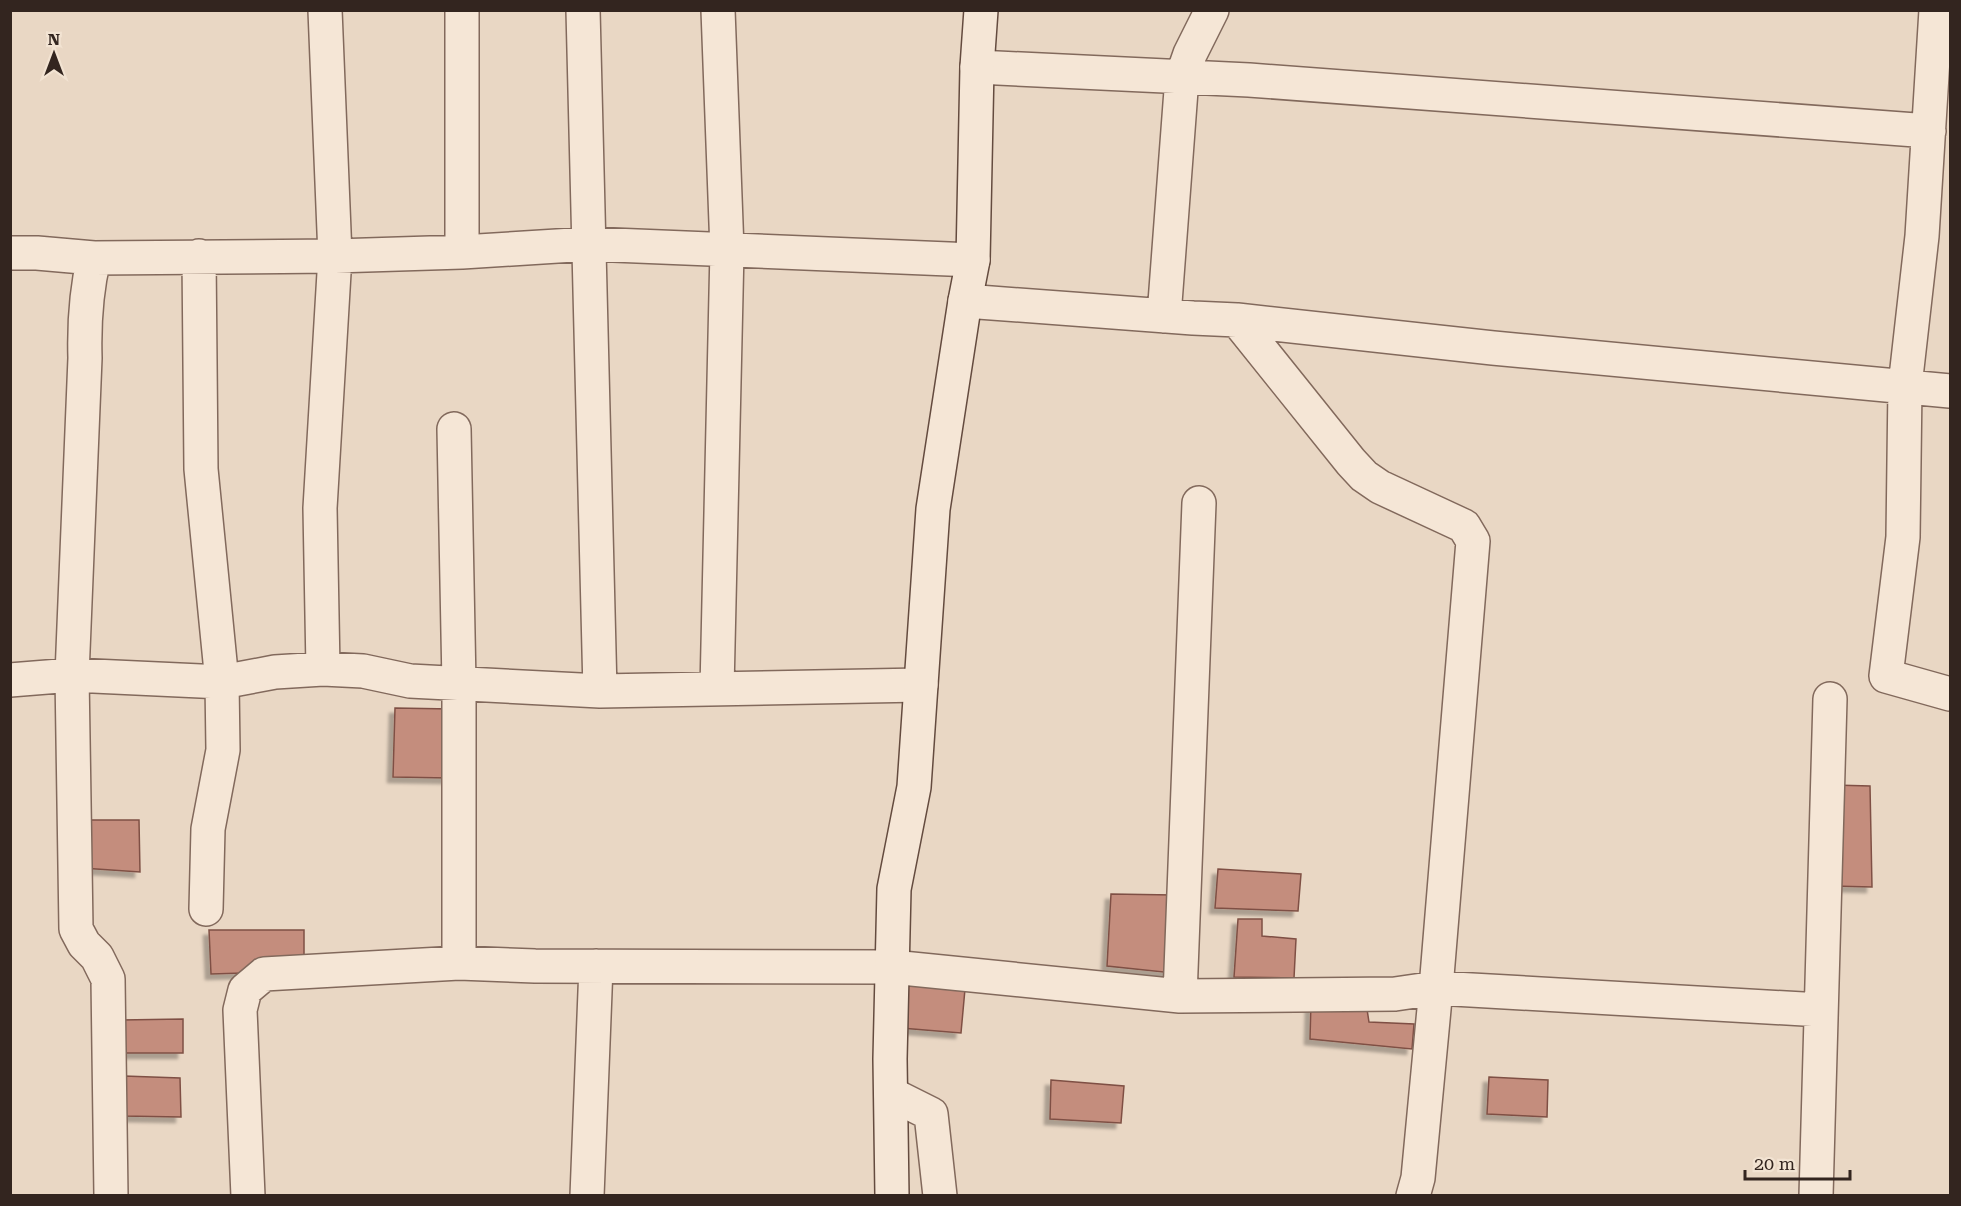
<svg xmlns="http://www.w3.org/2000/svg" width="1961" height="1206" font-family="'Roboto Serif',serif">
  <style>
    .building { fill: #c48d7d; stroke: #7f5044; stroke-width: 1.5; filter: url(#shadow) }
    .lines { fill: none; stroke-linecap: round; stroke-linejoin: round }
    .street-casing { stroke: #82695c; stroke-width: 36 }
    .secondary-casing { stroke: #644b3f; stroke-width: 36 }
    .street { stroke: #f5e6d6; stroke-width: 33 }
    .secondary { stroke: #f5e6d6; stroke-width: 33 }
  </style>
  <defs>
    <filter id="shadow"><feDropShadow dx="-5.5" dy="5.5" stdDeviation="1.5" flood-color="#0004"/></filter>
  </defs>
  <rect width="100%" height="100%" fill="#e9d7c4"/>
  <!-- building -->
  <path class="building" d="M395 708 451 709 449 778 393 777Z
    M1833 785 1870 786 1872 887 1832 886Z
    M82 820H139L140 872 82 868Z
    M1218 869 1301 874 1298 911 1215 908Z
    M1111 894 1173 895V973L1107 966Z
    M1238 919H1262V936L1296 939 1294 978 1234 977Z
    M209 930H304V971L211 974Z
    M904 972 966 978 961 1033 901 1028Z
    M1311 1002 1366 1003 1369 1022 1414 1024 1412 1049 1310 1039Z
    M183 1019V1053H121V1020Z
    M124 1076 180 1078 181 1117 123 1116Z
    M1489 1077 1548 1080 1547 1117 1487 1114Z
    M1051 1080 1124 1086 1121 1123 1050 1119Z"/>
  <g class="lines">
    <!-- street casing -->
    <g class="street-casing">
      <path id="street" d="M462 10V252
        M583 10 600 691
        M1936 10 1922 236 1905 386 1903 537 1886 676 1950 694
        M977 67 1249 80 1929 131
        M10 253H37L94 258 335 256 462 252 589 244 973 260
        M199 256 201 469 222 682 223 750 208 829 206 909
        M94 258C86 291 84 324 85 358L72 675 76 929 84 944 97 957 108 979 111 1196
        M965 301 1193 318 1237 320 1493 348 1950 391
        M1164 316 1182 77 1190 54 1212 10
        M1237 320 1351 462 1364 476 1380 487 1464 526 1473 541 1436 988 1418 1178 1413 1196
        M454 429 459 684V963
        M323 669 320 508 335 256 325 10
        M10 680 72 675 222 682 275 672 323 669 363 671 410 681 600 691 921 685
        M717 689 727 250 718 10
        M1180 996 1199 503
        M891 1094 931 1114 940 1196
        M248 1196 240 1010 245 990 264 974 459 963 535 966 892 967 1180 996 1395 994 1436 988 1821 1010
        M587 1196 596 966
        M1816 1196 1830 699"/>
    </g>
    <!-- secondary casing -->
    <g class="secondary-casing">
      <path id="secondary" d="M892 1196 890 1059 894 889 914 787 933 509 965 301 973 260 977 67 981 10"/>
    </g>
    <!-- street -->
    <use href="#street" class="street"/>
    <!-- secondary -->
    <use href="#secondary" class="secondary"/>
  </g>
  <!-- border -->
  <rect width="1961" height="1206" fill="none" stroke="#33251f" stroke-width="24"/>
  <!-- north arrow -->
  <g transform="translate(54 54)" stroke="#f2e3d2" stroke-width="4.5" paint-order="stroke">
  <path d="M0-4.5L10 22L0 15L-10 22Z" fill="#33251f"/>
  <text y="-9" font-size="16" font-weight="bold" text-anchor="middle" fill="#33251f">N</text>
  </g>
  <!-- scale -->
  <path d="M1745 1170v9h105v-9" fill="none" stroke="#33251f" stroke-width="3"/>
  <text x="1754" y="1170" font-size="18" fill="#33251f" stroke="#f2e3d2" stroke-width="4.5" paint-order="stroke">20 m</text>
</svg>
